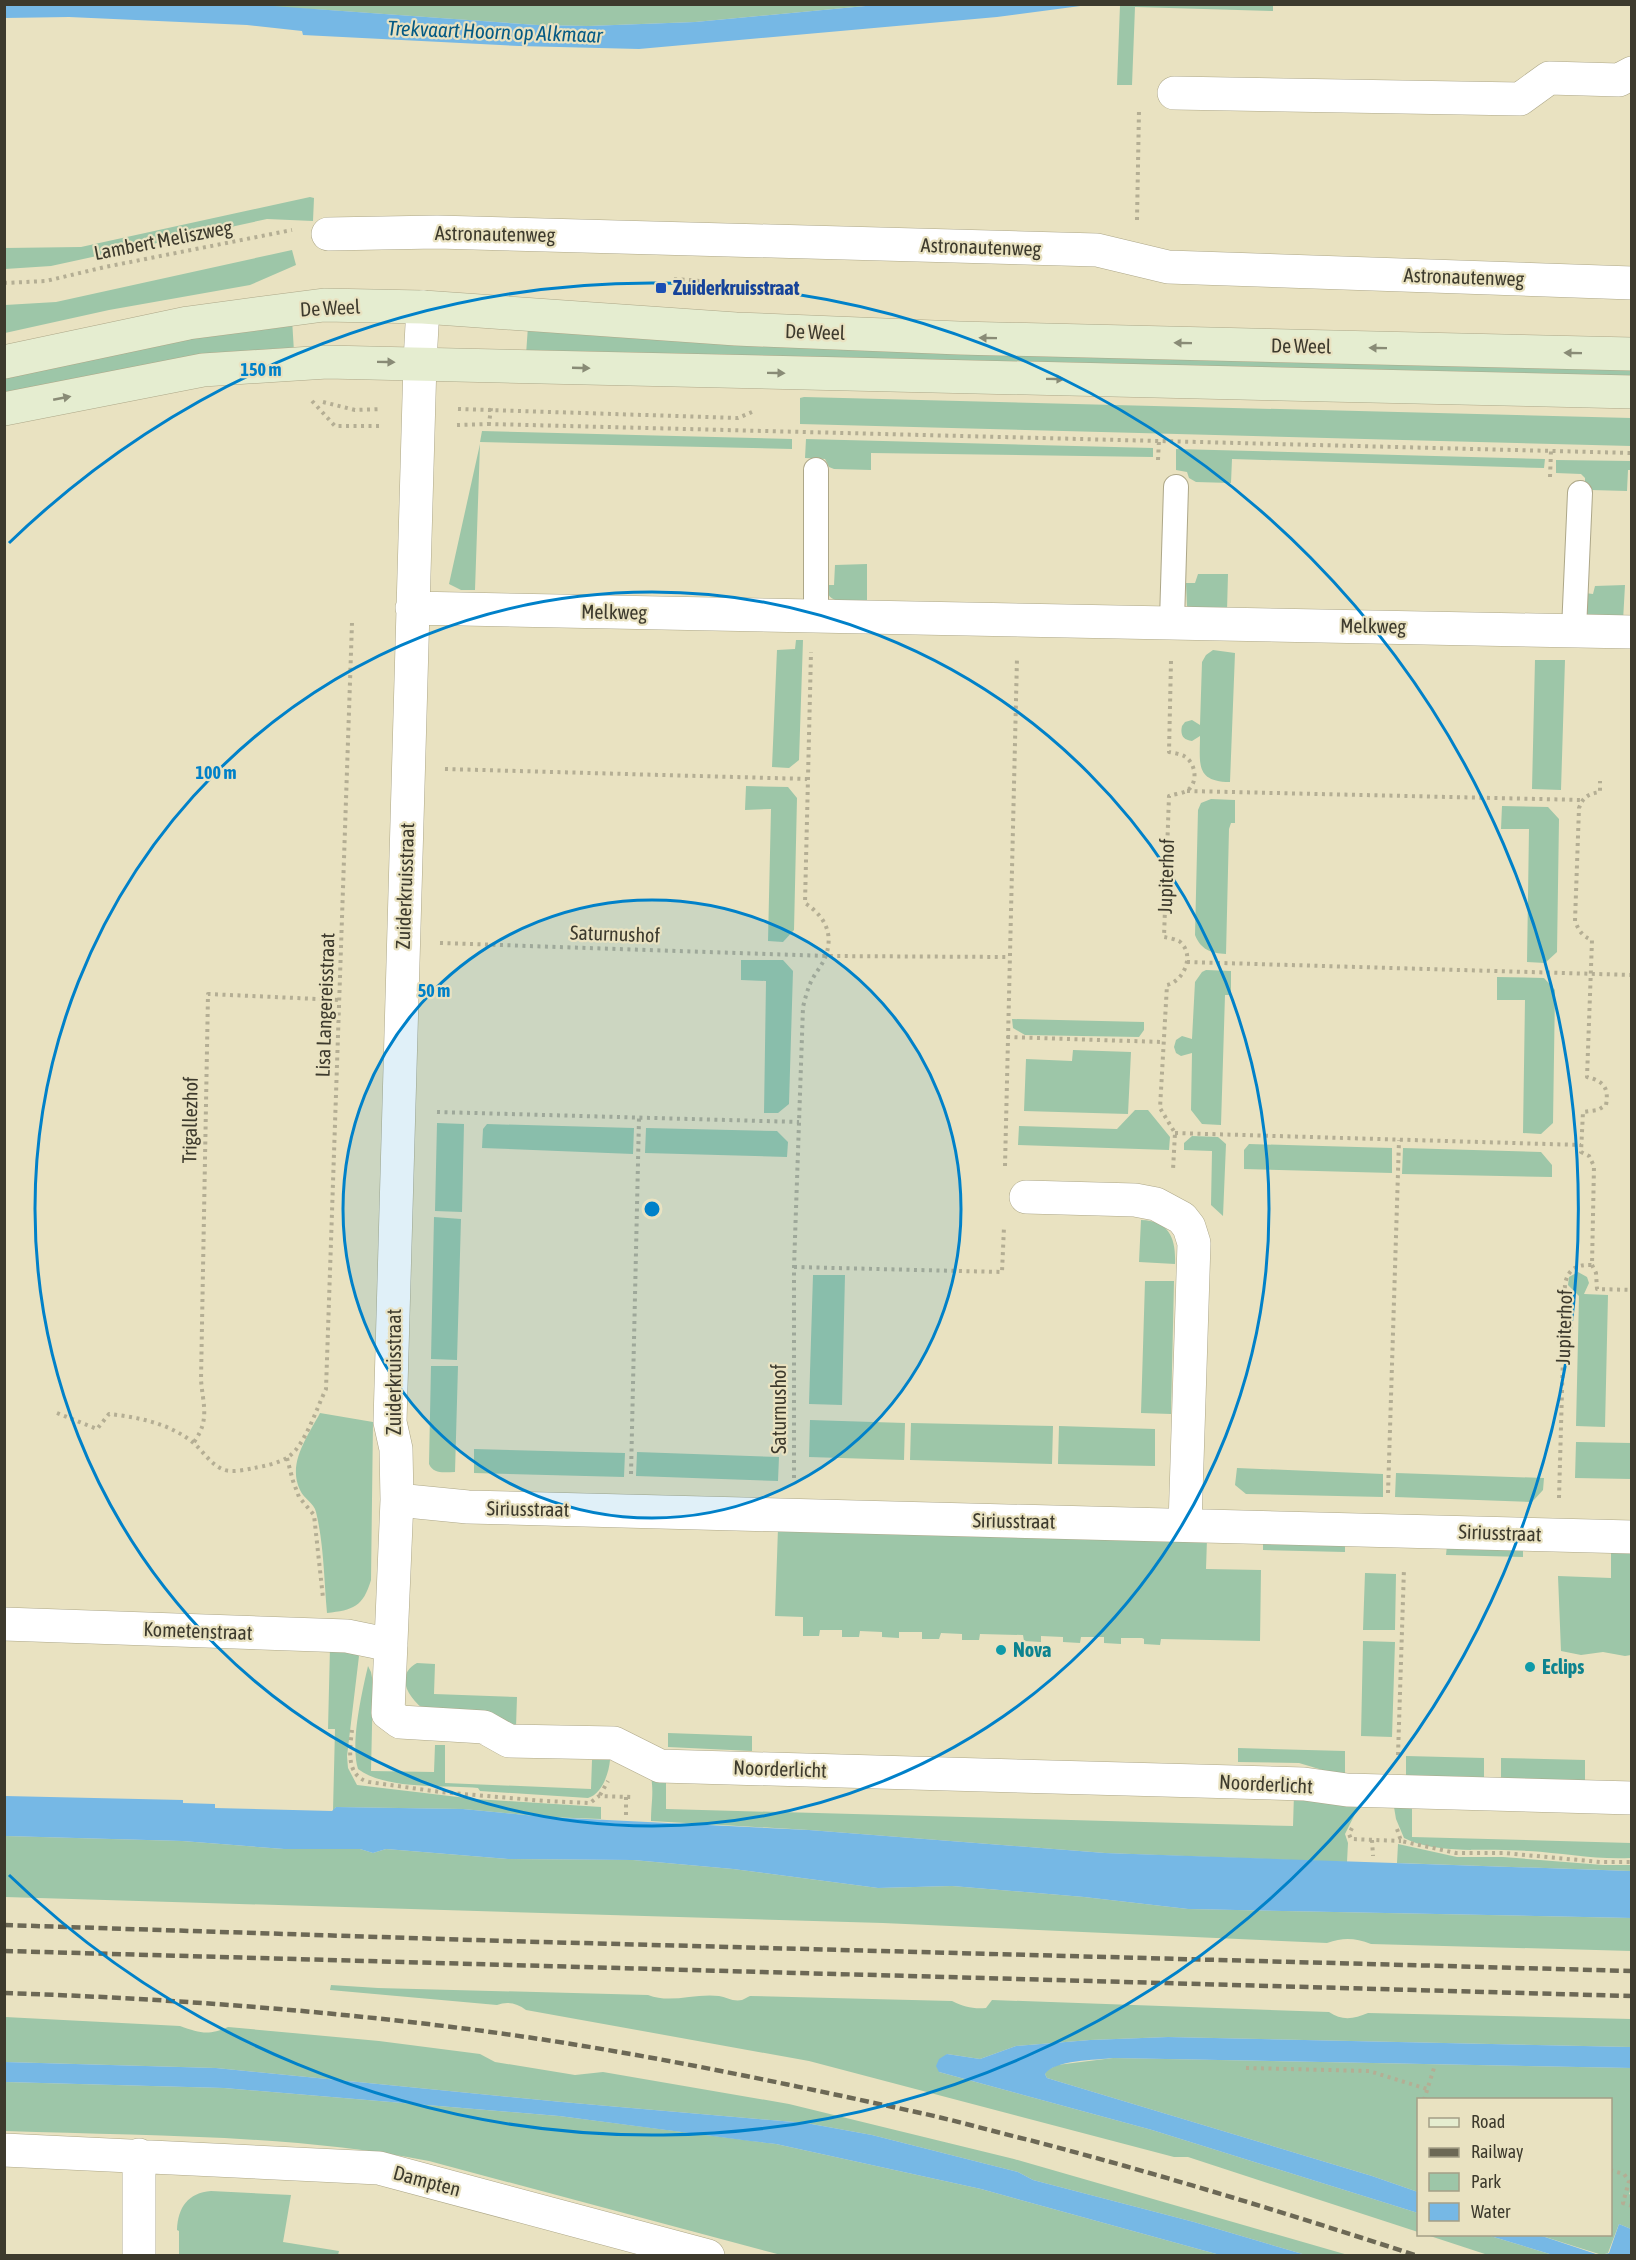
<svg xmlns="http://www.w3.org/2000/svg" width="1636" height="2260" font-family="'Asap Condensed',sans-serif">
  <style>
    .green { fill: #9dc6a8 }
    .water { fill: #76b8e5 }
    .lines { fill: none; stroke-linecap: round; stroke-linejoin: round }
    .lane-casing { stroke: #ada788; stroke-width: 26 }
    .street-casing { stroke: #ada788; stroke-width: 34 }
    .secondary-casing { stroke: #ada788; stroke-width: 34 }
    .path { stroke: #b4ae94; stroke-width: 4; stroke-dasharray: 3 4.5; stroke-linecap: butt }
    .lane { stroke: #fff; stroke-width: 24 }
    .street { stroke: #fff; stroke-width: 33 }
    .secondary { stroke: #e5edd0; stroke-width: 33 }
    .rail { stroke: #6c6855; stroke-width: 4.5; stroke-dasharray: 9 4.5; stroke-linecap: butt }
    .oneway { fill: #898b76 }
    .ring { fill: none; stroke: #0081c9; stroke-width: 3 }
    .transit-dot { fill: #1a4fb4; stroke: #e9e2c1; stroke-width: 2 }
    .culture-dot { fill: #0f9aa8; stroke: #e9e2c1; stroke-width: 2 }
    .labels { text-anchor: middle; stroke-width: 4.5; stroke-linejoin: round; paint-order: stroke }
    .street-label { font-size: 20px; fill: #3d3a2d; stroke: #e9e2c1 }
    .transit-label { font-size: 20px; font-weight: bold; fill: #164399; stroke: #e9e2c1; text-anchor: start }
    .culture-label { font-size: 20px; font-weight: bold; fill: #0d838f; stroke: #e9e2c1; text-anchor: start }
    .water-label { font-size: 21px; font-style: italic; fill: #055a84; stroke: #e9e2c1 }
    .centre { fill: #0081c9; stroke: #e9e2c1; stroke-width: 3 }
    .ring-label { font-size: 18px; text-anchor: middle; font-weight: bold; fill: #0081c9; stroke: #e9e2c1; stroke-width: 4.5; stroke-linejoin: round; paint-order: stroke }
  </style>
  <rect width="100%" height="100%" fill="#e9e2c1"/>
  <!-- green -->
  <path class="green" d="M226 5H876L695 22 588 26 537 25 328 10Z
    M1120 5 1273 4V11L1135 7 1132 85H1117Z
    M310 197 314 198 313 221 267 219 51 266 5 269V248L81 247Z
    M292 250 296 265 250 285 109 310 5 333V305L56 302Z
    M292 319 294 352 5 397V374Z
    M528 326 1631 365 1632 383 526 355Z
    M804 397 1631 418V446L800 424V398Z
    M482 431 792 439V449L480 442Z
    M806 439 1153 448V457L871 453V470L834 469 829 467 825 459 805 458Z
    M480 444 475 590H461L449 584Z
    M1176 449 1545 459 1544 468 1232 459 1231 483 1196 482 1189 478 1187 472 1176 470Z
    M1556 460 1631 461V470H1628L1627 491 1591 490 1585 483V478L1581 474 1556 473Z
    M867 564V600C850 600 827 608 826 585H834L835 565Z
    M1198 574H1228L1227 611 1189 609 1187 606 1186 583H1195Z
    M1625 585 1623 621 1586 618 1585 593 1593 594 1595 586Z
    M796 640H803L799 760 789 768 772 767 777 650 795 649Z
    M1213 650 1235 653 1230 782C1195 782 1200 763 1200 736L1192 741C1183 740 1180 735 1182 726L1185 722 1192 720 1200 725 1202 662 1206 655Z
    M1535 660H1565L1561 790 1532 789Z
    M746 786 788 787 797 798 794 930 783 942 768 941 771 809 745 810Z
    M1211 799 1235 800V823H1231L1229 829 1226 954C1211 953 1201 950 1195 935L1198 810 1201 803Z
    M1502 806 1548 807 1559 819 1557 952 1545 963 1527 962 1529 829H1501Z
    M741 960H783L793 971 789 1104 778 1113H764L766 981 741 980Z
    M1206 970 1231 971V995H1225L1221 1125 1202 1124 1191 1110 1192 1053 1181 1056 1176 1053 1174 1047 1176 1040 1182 1036 1192 1039 1195 982 1202 972Z
    M1497 977 1544 978 1555 990 1553 1123 1541 1134 1523 1133 1525 1000H1497Z
    M1012 1019 1144 1022V1030L1139 1037 1025 1035 1013 1028Z
    M1073 1050 1131 1052 1128 1114 1024 1111 1026 1059 1072 1061Z
    M1135 1110H1148L1170 1137 1169 1150 1018 1145 1019 1126 1117 1129Z
    M437 1123 464 1124 462 1212 435 1211Z
    M487 1124 634 1128 633 1154 482 1148 483 1129Z
    M646 1128 777 1131 788 1142 787 1157 645 1153Z
    M1192 1136 1218 1137 1226 1144 1223 1216 1211 1205 1212 1151 1184 1150V1143Z
    M1249 1144 1392 1148V1173L1244 1169V1150Z
    M1403 1148 1541 1152 1552 1165V1177L1402 1174Z
    M434 1217 461 1219 457 1360 431 1359Z
    M1141 1220C1170 1221 1176 1239 1175 1264L1139 1262Z
    M1578 1272 1587 1277 1589 1283 1584 1294 1608 1295 1605 1427 1576 1426 1579 1296 1568 1285 1569 1277Z
    M813 1275H845L842 1405 809 1404Z
    M1145 1281H1174L1171 1414 1141 1413Z
    M431 1366H458L455 1472C445 1472 434 1475 429 1464Z
    M320 1413 373 1422 371 1580C363 1607 353 1610 327 1613 324 1580 324 1545 316 1512 314 1503 304 1499 300 1490 287 1463 308 1436 320 1413Z
    M810 1420 905 1423 904 1460 809 1457Z
    M911 1423 1053 1426 1052 1464 910 1460Z
    M1059 1426 1155 1429V1466L1058 1464Z
    M1576 1442 1631 1443V1479L1575 1478Z
    M474 1449 625 1453 624 1477 474 1473Z
    M637 1452 779 1457 778 1481 636 1476Z
    M1237 1468 1383 1474V1497L1246 1494 1235 1485Z
    M1396 1473 1544 1478 1543 1490 1532 1502 1395 1497Z
    M778 1528 1207 1539 1206 1569 1261 1570 1260 1641 1161 1639 1160 1645 1144 1644V1639L1142 1638H1121V1644L1104 1643V1637H1081L1080 1643 1063 1642V1637L1041 1636V1642L1024 1641 1023 1635 980 1634 979 1640H962V1634L941 1633 939 1639H922V1632H899V1638L882 1637V1632L860 1631 859 1637H842V1630H820L819 1636H803V1617L775 1616Z
    M1263 1540 1345 1542V1552L1263 1550Z
    M1447 1545 1523 1547V1557L1446 1555Z
    M1611 1550H1631V1655L1625 1656 1603 1652 1581 1655 1561 1651 1558 1576 1611 1578Z
    M1365 1573 1396 1574 1395 1630H1363Z
    M1363 1641 1395 1642 1392 1737 1361 1736Z
    M330 1647 353 1652 359 1656 347 1756 348 1768 357 1785 475 1799 601 1807V1819L546 1817 463 1809 336 1807 333 1811 335 1729H328Z
    M417 1663 435 1664 434 1694 517 1697 516 1727 426 1711C410 1700 393 1676 417 1663Z
    M368 1666 371 1672 373 1683 371 1771 434 1772 435 1745H445V1783L591 1789 592 1760H610C609 1773 602 1794 588 1798L480 1791 478 1788C444 1785 386 1790 358 1769 350 1744 362 1692 368 1666Z
    M668 1733 752 1736V1751L668 1747Z
    M1238 1748 1345 1751V1774L1326 1771 1299 1763 1238 1762Z
    M1406 1756 1484 1758V1777L1406 1776Z
    M1501 1758 1585 1760V1781L1501 1779Z
    M651 1777 666 1779V1809L1293 1826 1294 1794 1359 1806 1345 1834 1348 1843 1347 1862 1105 1853 809 1830 651 1821C651 1804 654 1793 651 1777Z
    M1394 1807H1412V1837L1631 1843V1858C1597 1860 1563 1853 1529 1851 1493 1848 1436 1855 1404 1838L1396 1819Z
    M5 1836 182 1841 284 1849H360L373 1853 386 1849 508 1859 633 1860 733 1869 878 1888 952 1886 1084 1897 1188 1909 1631 1918 1632 1951 1371 1944C1355 1938 1344 1937 1327 1943L883 1923 5 1897Z
    M1398 1844 1457 1857H1503L1603 1865H1631L1632 1871 1397 1863Z
    M331 1985 378 1988 648 1995C671 2004 694 1993 719 1996 726 1997 733 2002 742 2000 745 1999 747 1997 750 1996L952 2001C964 2007 973 2009 986 2008L992 2000 1329 2012C1342 2021 1354 2019 1368 2013L1631 2019 1632 2047 1168 2037 1090 2040 1016 2046 980 2059 947 2054 939 2072 1152 2130 1418 2213V2232L1188 2157H1174L809 2061 526 2010C517 2003 507 2001 497 2005L330 1990Z
    M5 2017 180 2026C200 2033 208 2036 228 2027L379 2041 480 2054 495 2062 575 2075 603 2072 789 2104 1014 2159 1348 2255H1306L1194 2222 1033 2180 1018 2172 872 2135 806 2123 562 2102 216 2068 5 2062Z
    M1113 2058 1631 2068 1632 2186 1629 2194 1631 2195V2229L1619 2224 1608 2253 1602 2255 1539 2235 1610 2234V2100H1418V2192L1372 2176 1047 2078 1045 2074 1046 2071 1057 2065Z
    M5 2082 224 2088 559 2116 776 2144 981 2189 1220 2255H781L429 2161C290 2134 146 2136 5 2131Z
    M211 2191 291 2195 283 2242 339 2251 338 2255H179V2231L177 2230C178 2207 188 2193 211 2191Z
    M1427 2235H1487L1553 2255H1488Z"/>
  <!-- water -->
  <path class="water" d="M876 5H1088L997 17 639 49 519 46 303 35 302 31 247 25 69 17 4 18 5 5H259L537 25 588 26 695 22Z
    M5 1796 183 1800V1803L215 1804V1808L332 1811 336 1807 463 1809 546 1817 809 1830 1105 1853 1631 1871V1918L1188 1909 1084 1897 952 1886 878 1888 733 1869 633 1860 508 1859 386 1849 373 1853 360 1849H284L182 1841 5 1836Z
    M1168 2037 1631 2047V2068L1113 2058C1097 2060 1053 2060 1045 2074L1047 2078 1372 2176 1418 2192V2213L1152 2130 939 2072 936 2066 939 2059 947 2054 980 2059 1016 2046 1090 2040Z
    M5 2062 216 2068 562 2102 806 2123 872 2135 1018 2172 1033 2180 1194 2222 1306 2255H1220L981 2189 776 2144 750 2141 559 2116 224 2088 5 2082Z
    M1619 2224 1631 2229 1630 2255H1602L1609 2253Z
    M1487 2235H1539L1599 2255H1553Z"/>
  <g class="lines">
    <!-- lane casing -->
    <g class="lane-casing">
      <path id="lane" d="M816 616V470
        M1172 621 1176 487
        M1574 630 1580 493"/>
    </g>
    <!-- street casing -->
    <g class="street-casing">
      <path id="street" d="M1174 93 1520 99 1549 78 1619 80 1632 73
        M328 234 437 232 1097 250 1168 267 1632 283
        M423 307 420 362 390 1422 396 1449 397 1500 388 1713 400 1722 484 1727 509 1741 614 1743 660 1766 1304 1784 1347 1790 1632 1798
        M412 608 1632 632
        M1026 1197 1135 1200 1156 1204 1182 1218 1189 1227 1194 1243 1185 1525
        M397 1500 468 1507 1632 1537
        M4 1624 347 1636 391 1645
        M4 2150 379 2168 708 2256
        M139 2155V2256"/>
    </g>
    <!-- secondary casing -->
    <g class="secondary-casing">
      <path id="secondary" d="M4 362 188 323 324 305 423 307 736 329 959 338 1632 354
        M4 409 203 370 327 362 1632 392"/>
    </g>
    <!-- path -->
    <path class="path" d="M1137 220 1139 110
      M674 279 701 281 720 288
      M4 283 46 281 105 267 292 230
      M312 401 335 426H380
      M323 402 355 410 381 409
      M491 408 489 424 1632 453
      M458 409 738 418 752 412
      M457 425 489 424
      M1158 460 1159 440
      M1550 477 1551 451
      M1171 661 1169 752C1174 753 1180 754 1184 756 1195 762 1199 781 1188 790 1184 793 1175 794 1169 796L1164 937C1169 938 1175 939 1179 941 1196 954 1184 981 1167 985L1160 1108 1175 1133 1173 1170
      M445 769 807 779
      M1187 791 1582 800
      M440 943 826 956 1009 957
      M1187 962 1632 975
      M1007 1037 1162 1042
      M437 1112 799 1122
      M1175 1133 1581 1145
      M1005 1166 1017 658
      M1592 1265 1596 1273 1597 1289 1632 1290
      M794 1267 1002 1272 1004 1227
      M57 1413 97 1429 109 1414C137 1417 168 1423 191 1441 202 1449 209 1463 222 1469 231 1473 244 1470 254 1468 264 1466 280 1463 288 1457 305 1446 317 1407 326 1389L352 623
      M194 1442C210 1420 203 1405 201 1380L208 994 340 1000
      M287 1458 293 1481 299 1497 314 1515 323 1598
      M631 1474 639 1118
      M794 1478V1267L803 1007C805 999 807 991 810 984 814 974 823 965 826 955 834 932 823 915 805 903L811 652
      M1388 1493 1399 1140
      M1559 1498 1565 1284C1568 1269 1577 1264 1592 1265L1594 1166 1589 1156 1581 1152 1583 1112 1598 1110 1606 1105C1609 1088 1604 1081 1587 1077L1592 940C1582 936 1579 931 1575 921L1579 808C1583 797 1588 794 1600 792V781
      M352 1730C350 1749 345 1776 369 1782L440 1792 545 1801 590 1803 599 1796 632 1797
      M1398 1755 1404 1568
      M600 1795 608 1781
      M626 1797V1816
      M1352 1828 1349 1834 1351 1839 1401 1841
      M1397 1829 1401 1841 1456 1853H1504L1600 1862H1632
      M1372 1840 1373 1856
      M1246 2068 1369 2071 1427 2089
      M1424 2100 1434 2068
      M1610 2170 1624 2174 1629 2181 1623 2203 1632 2206"/>
    <!-- lane -->
    <use href="#lane" class="lane"/>
    <!-- street -->
    <use href="#street" class="street"/>
    <!-- secondary -->
    <use href="#secondary" class="secondary"/>
    <!-- rail -->
    <path class="rail" d="M4 1925 505 1941 1632 1971
      M4 1951 1632 1996
      M4 1993C157 1998 309 2009 460 2028 613 2047 765 2079 916 2112 954 2120 991 2131 1029 2140 1160 2174 1289 2214 1418 2256"/>
  </g>
  <!-- one-way arrows -->
  <defs><path id="oneway-solid" d="M-6-.8H1V-3.2L6.5 0L1 3.2V.8H-6Z" transform="scale(1.5)"/></defs>
  <g class="oneway">
    <use href="#oneway-solid" transform="translate(988 338) rotate(-179)"/>
    <use href="#oneway-solid" transform="translate(1183 343) rotate(-179)"/>
    <use href="#oneway-solid" transform="translate(1378 348) rotate(-179)"/>
    <use href="#oneway-solid" transform="translate(1573 353) rotate(-179)"/>
    <use href="#oneway-solid" transform="translate(386 362) rotate(1)"/>
    <use href="#oneway-solid" transform="translate(581 368) rotate(2)"/>
    <use href="#oneway-solid" transform="translate(776 373) rotate(1)"/>
    <use href="#oneway-solid" transform="translate(1055 379) rotate(1)"/>
    <use href="#oneway-solid" transform="translate(62 398) rotate(-11)"/>
  </g>
  <!-- distance rings -->
  <circle cx="652" cy="1209" r="309" fill="#0081c9" fill-opacity=".12"/>
  <g class="ring">
    <circle cx="652" cy="1209" r="309"/>
    <circle cx="652" cy="1209" r="617"/>
    <path d="M9 543A926 926 0 1 1 9 1875"/>
  </g>
  <!-- markers -->
  <rect class="transit-dot" x="655" y="282" width="12" height="12" rx="3"/>
  <g class="culture-dot">
    <circle cx="1001" cy="1650" r="6"/>
    <circle cx="1530" cy="1667" r="6"/>
  </g>
  <g class="labels">
    <!-- street labels -->
    <g class="street-label">
      <text transform="translate(495 234) rotate(1)" y="7">Astronautenweg</text>
      <text transform="translate(163 240) rotate(-11)" y="7">Lambert Meliszweg</text>
      <text transform="translate(981 247) rotate(2)" y="7">Astronautenweg</text>
      <text transform="translate(1464 277) rotate(2)" y="7">Astronautenweg</text>
      <text transform="translate(330 308) rotate(-3)" y="7">De Weel</text>
      <text transform="translate(815 332) rotate(2)" y="7">De Weel</text>
      <text transform="translate(1301 346) rotate(1)" y="7">De Weel</text>
      <text transform="translate(614 612) rotate(1)" y="7">Melkweg</text>
      <text transform="translate(1373 626) rotate(1)" y="7">Melkweg</text>
      <text transform="translate(1166 876) rotate(-88)" y="7">Jupiterhof</text>
      <text transform="translate(405 886) rotate(-88)" y="7">Zuiderkruisstraat</text>
      <text transform="translate(615 934) rotate(2)" y="7">Saturnushof</text>
      <text transform="translate(325 1005) rotate(-88)" y="7">Lisa Langereisstraat</text>
      <text transform="translate(190 1120) rotate(-89)" y="7">Trigallezhof</text>
      <text transform="translate(1564 1327) rotate(-88)" y="7">Jupiterhof</text>
      <text transform="translate(394 1372) rotate(-90)" y="7">Zuiderkruisstraat</text>
      <text transform="translate(779 1409) rotate(-90)" y="7">Saturnushof</text>
      <text transform="translate(528 1509) rotate(1)" y="7">Siriusstraat</text>
      <text transform="translate(1014 1521) rotate(1)" y="7">Siriusstraat</text>
      <text transform="translate(1500 1533) rotate(2)" y="7">Siriusstraat</text>
      <text transform="translate(198 1631) rotate(2)" y="7">Kometenstraat</text>
      <text transform="translate(780 1769) rotate(2)" y="7">Noorderlicht</text>
      <text transform="translate(1266 1784) rotate(3)" y="7">Noorderlicht</text>
      <text transform="translate(427 2181) rotate(15)" y="7">Dampten</text>
    </g>
    <!-- transit labels -->
    <g class="transit-label">
      <text x="673" y="295">Zuiderkruisstraat</text>
    </g>
    <!-- culture labels -->
    <g class="culture-label">
      <text x="1013" y="1657">Nova</text>
      <text x="1542" y="1674">Eclips</text>
    </g>
    <!-- water labels -->
    <g class="water-label">
      <text transform="translate(495 32) rotate(2)" y="7">Trekvaart Hoorn op Alkmaar</text>
    </g>
  </g>
  <circle cx="652" cy="1209" r="9" class="centre"/>
  <g class="ring-label">
    <text x="261" y="376">150 m</text>
    <text x="216" y="779">100 m</text>
    <text x="434" y="997">50 m</text>
  </g>
  <!-- border -->
  <rect width="1636" height="2260" fill="none" stroke="#3d3a2d" stroke-width="12"/>
  <!-- legend -->
  <rect x="1417" y="2098" width="195" height="138" fill="#e9e2c1" stroke="#a49f86" stroke-width="1.5"/>
  <rect x="1429" y="2118" width="30" height="9" fill="#e5edd0" stroke="#a49f86" stroke-width="1.5"/>
  <text x="1471" y="2128" font-size="18" fill="#3d3a2d">Road</text>
  <rect x="1429" y="2148" width="30" height="9" fill="#6c6855" stroke="#a49f86" stroke-width="1.5"/>
  <text x="1471" y="2158" font-size="18" fill="#3d3a2d">Railway</text>
  <rect x="1429" y="2173" width="30" height="18" fill="#9dc6a8" stroke="#a49f86" stroke-width="1.5"/>
  <text x="1471" y="2188" font-size="18" fill="#3d3a2d">Park</text>
  <rect x="1429" y="2203" width="30" height="18" fill="#76b8e5" stroke="#a49f86" stroke-width="1.5"/>
  <text x="1471" y="2218" font-size="18" fill="#3d3a2d">Water</text>
</svg>
